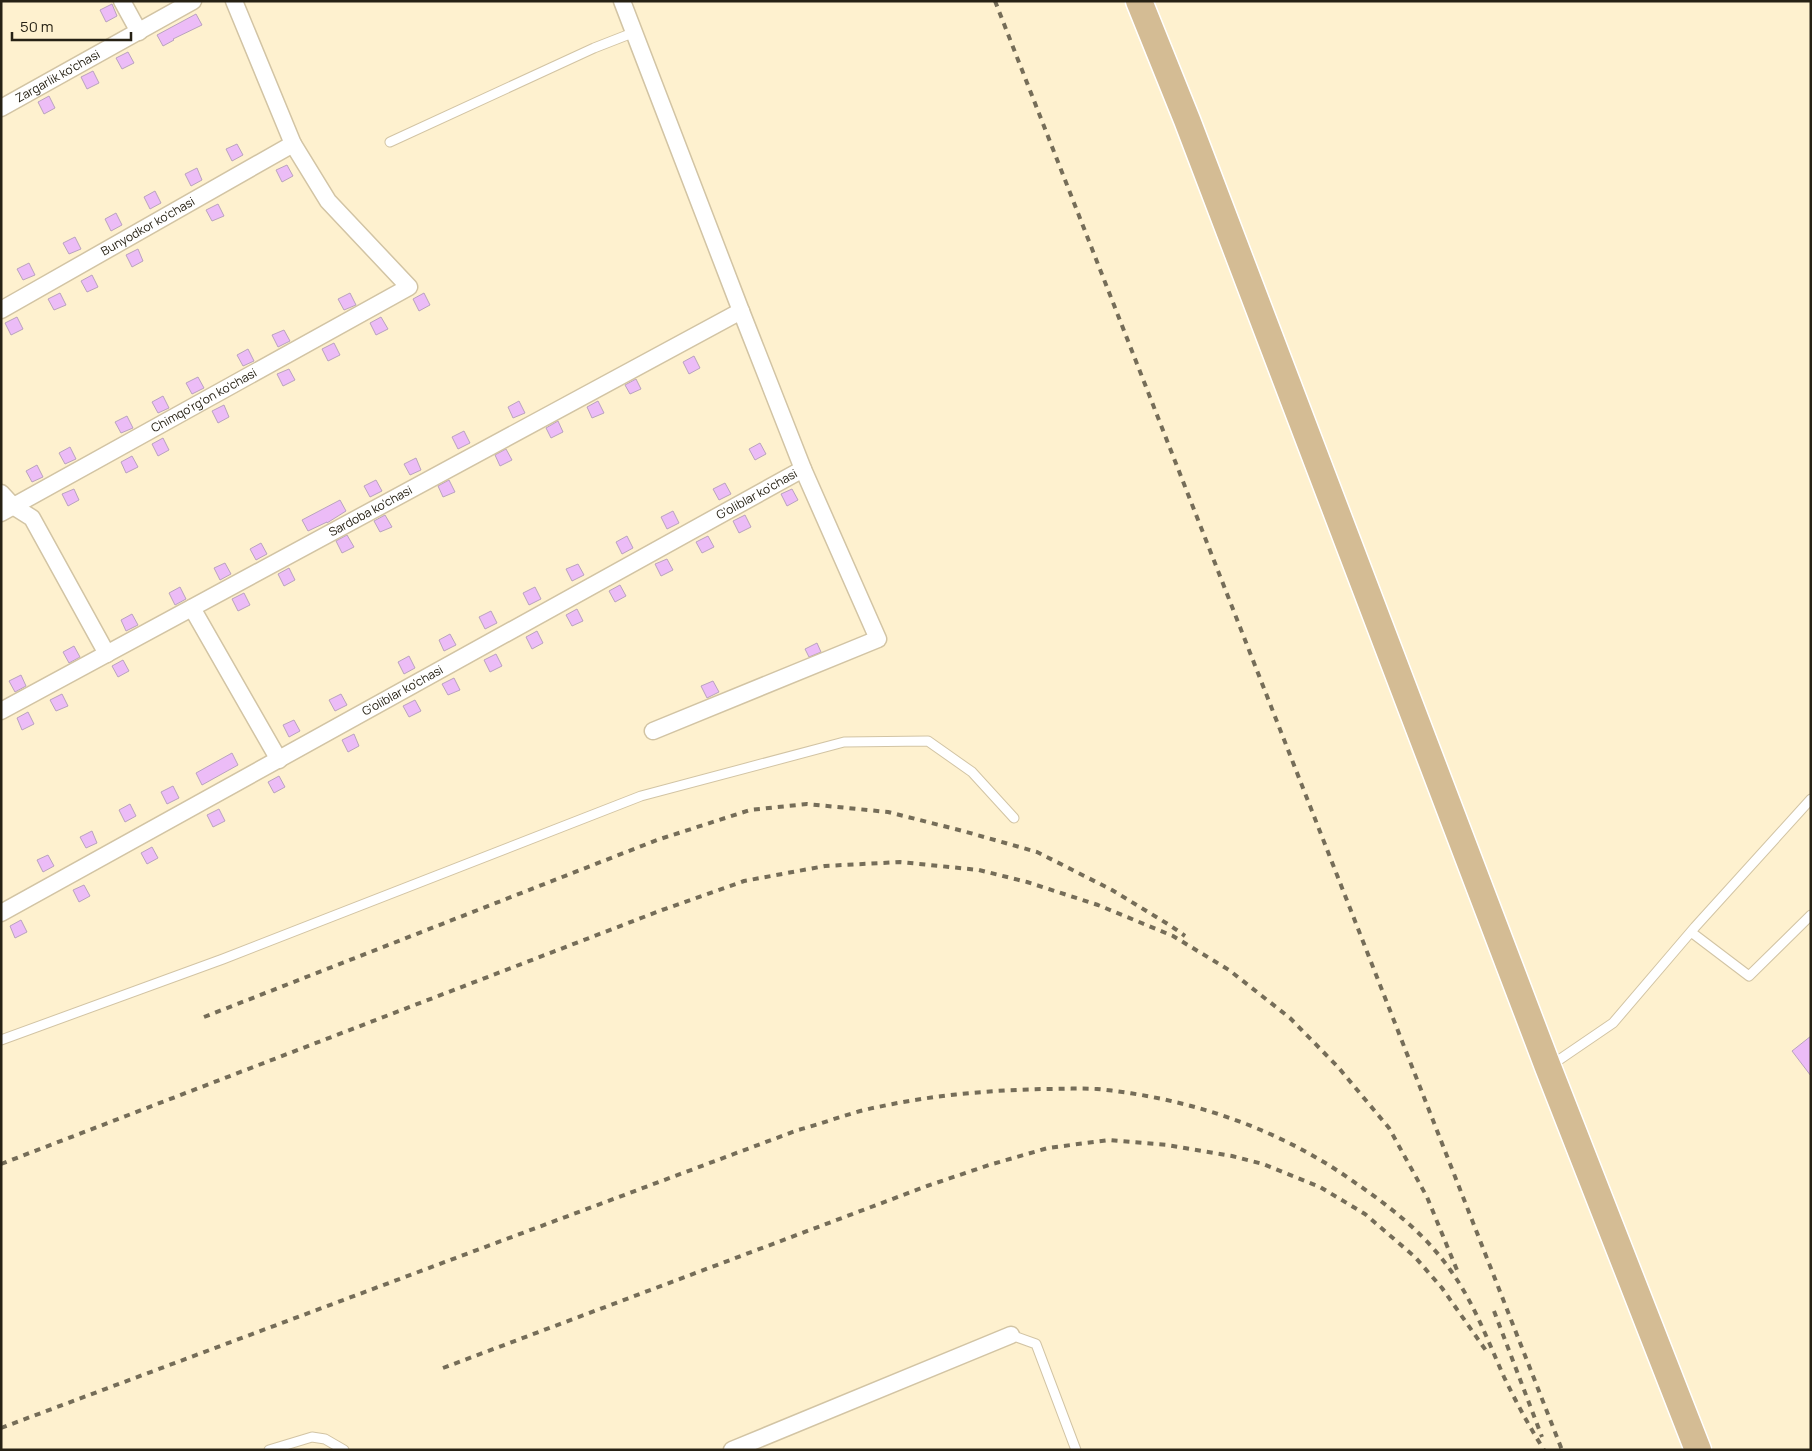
<svg xmlns="http://www.w3.org/2000/svg" width="1812" height="1451" font-family="Manrope,sans-serif">
  <style>
    .building { fill: #ecbcf7; stroke: #b9a3be }
    .lines { fill: none; stroke-linecap: round; stroke-linejoin: round }
    .service-casing { stroke: #d2c4a4; stroke-width: 11 }
    .minor-casing { stroke: #d2c4a4; stroke-width: 19 }
    .primary-casing { stroke: #fff; stroke-width: 29 }
    .service { stroke: #fff; stroke-width: 9 }
    .minor { stroke: #fff; stroke-width: 16 }
    .primary { stroke: #d4bc94; stroke-width: 26 }
    .rail { stroke: #756d58; stroke-width: 4; stroke-dasharray: 6 6; stroke-linecap: butt }
    .labels { text-anchor: middle; stroke-width: 4; stroke-linejoin: round; paint-order: stroke }
    .street-label { font-size: 12px; fill: #262114; stroke: #fef1cf }
  </style>
  <rect width="100%" height="100%" fill="#fef1cf"/>
  <!-- building -->
  <path class="building" d="M112 4 117 16 106 22 100 10Z
    M196 14 202 25 173 39 174 40 163 46 157 35Z
    M128 52 134 63 122 69 116 58Z
    M93 71 99 83 87 89 81 77Z
    M49 96 55 108 44 114 38 102Z
    M237 144 243 155 232 161 226 149Z
    M287 165 293 176 282 182 276 170Z
    M197 168 202 180 191 186 185 174Z
    M155 191 161 203 150 209 144 197Z
    M218 204 224 216 212 221 206 210Z
    M116 213 122 225 111 231 105 219Z
    M75 237 81 249 69 254 63 243Z
    M138 249 143 261 132 267 126 255Z
    M29 263 35 275 23 280 17 269Z
    M92 275 98 287 87 292 81 281Z
    M60 293 66 305 54 310 48 299Z
    M350 293 356 305 344 310 338 299Z
    M424 293 430 305 419 311 413 299Z
    M17 317 23 329 11 335 5 323Z
    M381 317 388 329 376 335 370 323Z
    M284 330 290 341 278 347 272 335Z
    M334 343 340 355 328 361 322 349Z
    M248 349 254 361 243 366 237 355Z
    M694 356 700 368 689 374 683 362Z
    M289 369 295 380 283 386 277 374Z
    M198 377 204 388 192 394 186 383Z
    M636 379 641 389 630 394 625 385Z
    M163 396 169 408 158 413 152 402Z
    M519 401 525 413 513 418 508 407Z
    M598 401 604 413 592 418 587 407Z
    M224 405 229 417 218 423 212 411Z
    M127 416 133 428 121 433 115 422Z
    M558 421 563 432 551 438 546 428Z
    M464 431 470 443 458 449 452 437Z
    M163 438 169 450 158 456 152 444Z
    M760 443 766 454 755 460 749 449Z
    M70 447 76 459 65 464 59 453Z
    M506 449 512 460 500 466 495 455Z
    M132 456 138 467 126 473 121 462Z
    M416 458 421 470 410 475 404 464Z
    M37 465 43 477 32 482 26 471Z
    M376 480 382 491 370 497 364 486Z
    M449 480 455 492 443 497 438 486Z
    M725 483 731 494 719 500 713 489Z
    M74 489 79 500 68 506 62 494Z
    M792 489 798 500 787 506 781 494Z
    M340 500 346 511 327 523V522L308 531 302 520Z
    M673 511 679 523 667 529 661 517Z
    M385 515 392 527 380 532 374 521Z
    M745 515 751 527 739 533 733 521Z
    M347 535 354 547 342 553 336 541Z
    M627 536 633 548 622 554 616 542Z
    M708 536 714 547 702 553 696 542Z
    M261 543 267 554 256 560 250 549Z
    M667 559 673 570 661 576 655 564Z
    M225 563 231 574 220 580 214 568Z
    M578 564 584 575 572 581 566 569Z
    M289 568 295 580 284 586 278 574Z
    M620 585 626 596 615 602 609 591Z
    M180 587 186 599 175 605 169 593Z
    M535 587 541 599 529 605 523 593Z
    M244 593 250 605 238 611 232 599Z
    M577 609 583 621 572 626 566 615Z
    M491 611 497 623 485 629 479 617Z
    M132 614 138 625 126 631 121 620Z
    M537 631 543 643 532 649 526 637Z
    M450 634 456 645 444 651 439 640Z
    M817 643 821 652 809 657 805 649Z
    M74 646 80 657 69 663 63 652Z
    M496 654 502 666 490 672 484 660Z
    M409 656 415 668 404 674 398 662Z
    M123 660 129 671 118 677 112 666Z
    M21 675 26 686 15 692 9 681Z
    M454 678 460 690 448 695 442 684Z
    M713 681 719 692 707 698 701 686Z
    M62 694 68 706 56 711 50 700Z
    M341 694 347 705 335 711 329 700Z
    M415 700 421 711 409 717 403 706Z
    M28 712 34 724 22 730 17 718Z
    M294 720 300 731 289 737 283 725Z
    M354 734 359 746 348 752 342 740Z
    M232 753 238 765 202 785 196 773Z
    M279 776 285 787 274 793 268 782Z
    M173 786 179 798 167 804 161 792Z
    M130 804 136 816 125 822 119 810Z
    M219 809 225 821 213 827 207 815Z
    M92 831 97 843 86 848 80 837Z
    M152 847 158 858 147 864 141 853Z
    M48 855 54 866 43 872 37 860Z
    M84 885 90 896 79 902 73 890Z
    M21 920 27 932 15 938 10 926Z
    M1811 1036V1076L1792 1051Z"/>
  <g class="lines">
    <!-- service casing -->
    <g class="service-casing">
      <path id="service" d="M390 142 594 48 635 32
        M1691 932 1749 976 1811 915
        M1 1040 223 959 641 796 844 742 928 741 972 772 1014 818
        M1550 1066 1613 1023 1695 927 1811 799
        M1011 1335 1036 1344 1076 1450
        M269 1450 312 1437 325 1439 344 1450"/>
    </g>
    <!-- minor casing -->
    <g class="minor-casing">
      <g id="minor">
        <path d="M122 1 139 32"/>
        <path d="M622 1 741 311 803 469 878 639 653 731"/>
        <path id="s1" d="M1 108 193 1"/>
        <path id="s2" d="M1 310 293 144"/>
        <path d="M1 493 13 506 32 518 107 654"/>
        <path id="s3" d="M1 513 409 287 328 201 293 144 234 1"/>
        <path d="M192 608 279 760"/>
        <path id="s4" d="M1 711 741 311"/>
        <path id="s5" d="M1 913 803 469"/>
        <path d="M732 1450 1011 1335"/>
      </g>
    </g>
    <!-- primary casing -->
    <g class="primary-casing">
      <path id="primary" d="M1139 1 1187 120 1548 1067 1698 1450"/>
    </g>
    <!-- service -->
    <use href="#service" class="service"/>
    <!-- minor -->
    <use href="#minor" class="minor"/>
    <!-- primary -->
    <use href="#primary" class="primary"/>
    <!-- rail -->
    <path class="rail" d="M995 1 1562 1450
      M204 1017 657 840 750 810 807 804 888 812 963 831 1037 852 1112 890 1171 926 1185 936
      M1 1164 662 910 744 881 825 866 900 862 979 870 1027 882 1098 905 1173 936 1229 970 1290 1018 1338 1067 1389 1128 1427 1197 1459 1275
      M1494 1311 1542 1437
      M443 1368 927 1186 989 1165 1048 1148 1109 1140 1167 1145 1232 1156 1263 1164 1320 1187 1365 1214 1415 1257 1442 1288 1487 1352
      M1 1428 798 1130C825 1123 851 1112 878 1107 933 1095 990 1090 1046 1089 1063 1089 1080 1088 1097 1089 1190 1098 1281 1129 1357 1184 1392 1208 1426 1235 1451 1271 1474 1303 1488 1341 1504 1377 1516 1402 1529 1426 1544 1450"/>
  </g>
  <g class="labels">
    <!-- street labels -->
    <g class="street-label">
      <text dy="4" stroke="none"><textPath href="#s1" startOffset="65">Zargarlik ko'chasi</textPath></text>
      <text dy="4" stroke="none"><textPath href="#s2" startOffset="169">Bunyodkor ko'chasi</textPath></text>
      <text dy="4" stroke="none"><textPath href="#s3" startOffset="232">Chimqo'rg'on ko'chasi</textPath></text>
      <text dy="4" stroke="none"><textPath href="#s5" startOffset="864">G'oliblar ko'chasi</textPath></text>
      <text dy="4" stroke="none"><textPath href="#s4" startOffset="420">Sardoba ko'chasi</textPath></text>
      <text dy="4" stroke="none"><textPath href="#s5" startOffset="459">G'oliblar ko'chasi</textPath></text>
    </g>
  </g>
  <!-- border -->
  <rect width="1812" height="1451" fill="none" stroke="#262114" stroke-width="5"/>
  <!-- scale -->
  <path d="M12 32v8h119v-8" fill="none" stroke="#262114" stroke-width="2.5"/>
  <text x="20" y="32" font-size="15" fill="#262114" stroke="#fef1cf" stroke-width="4" paint-order="stroke">50 m</text>
</svg>
